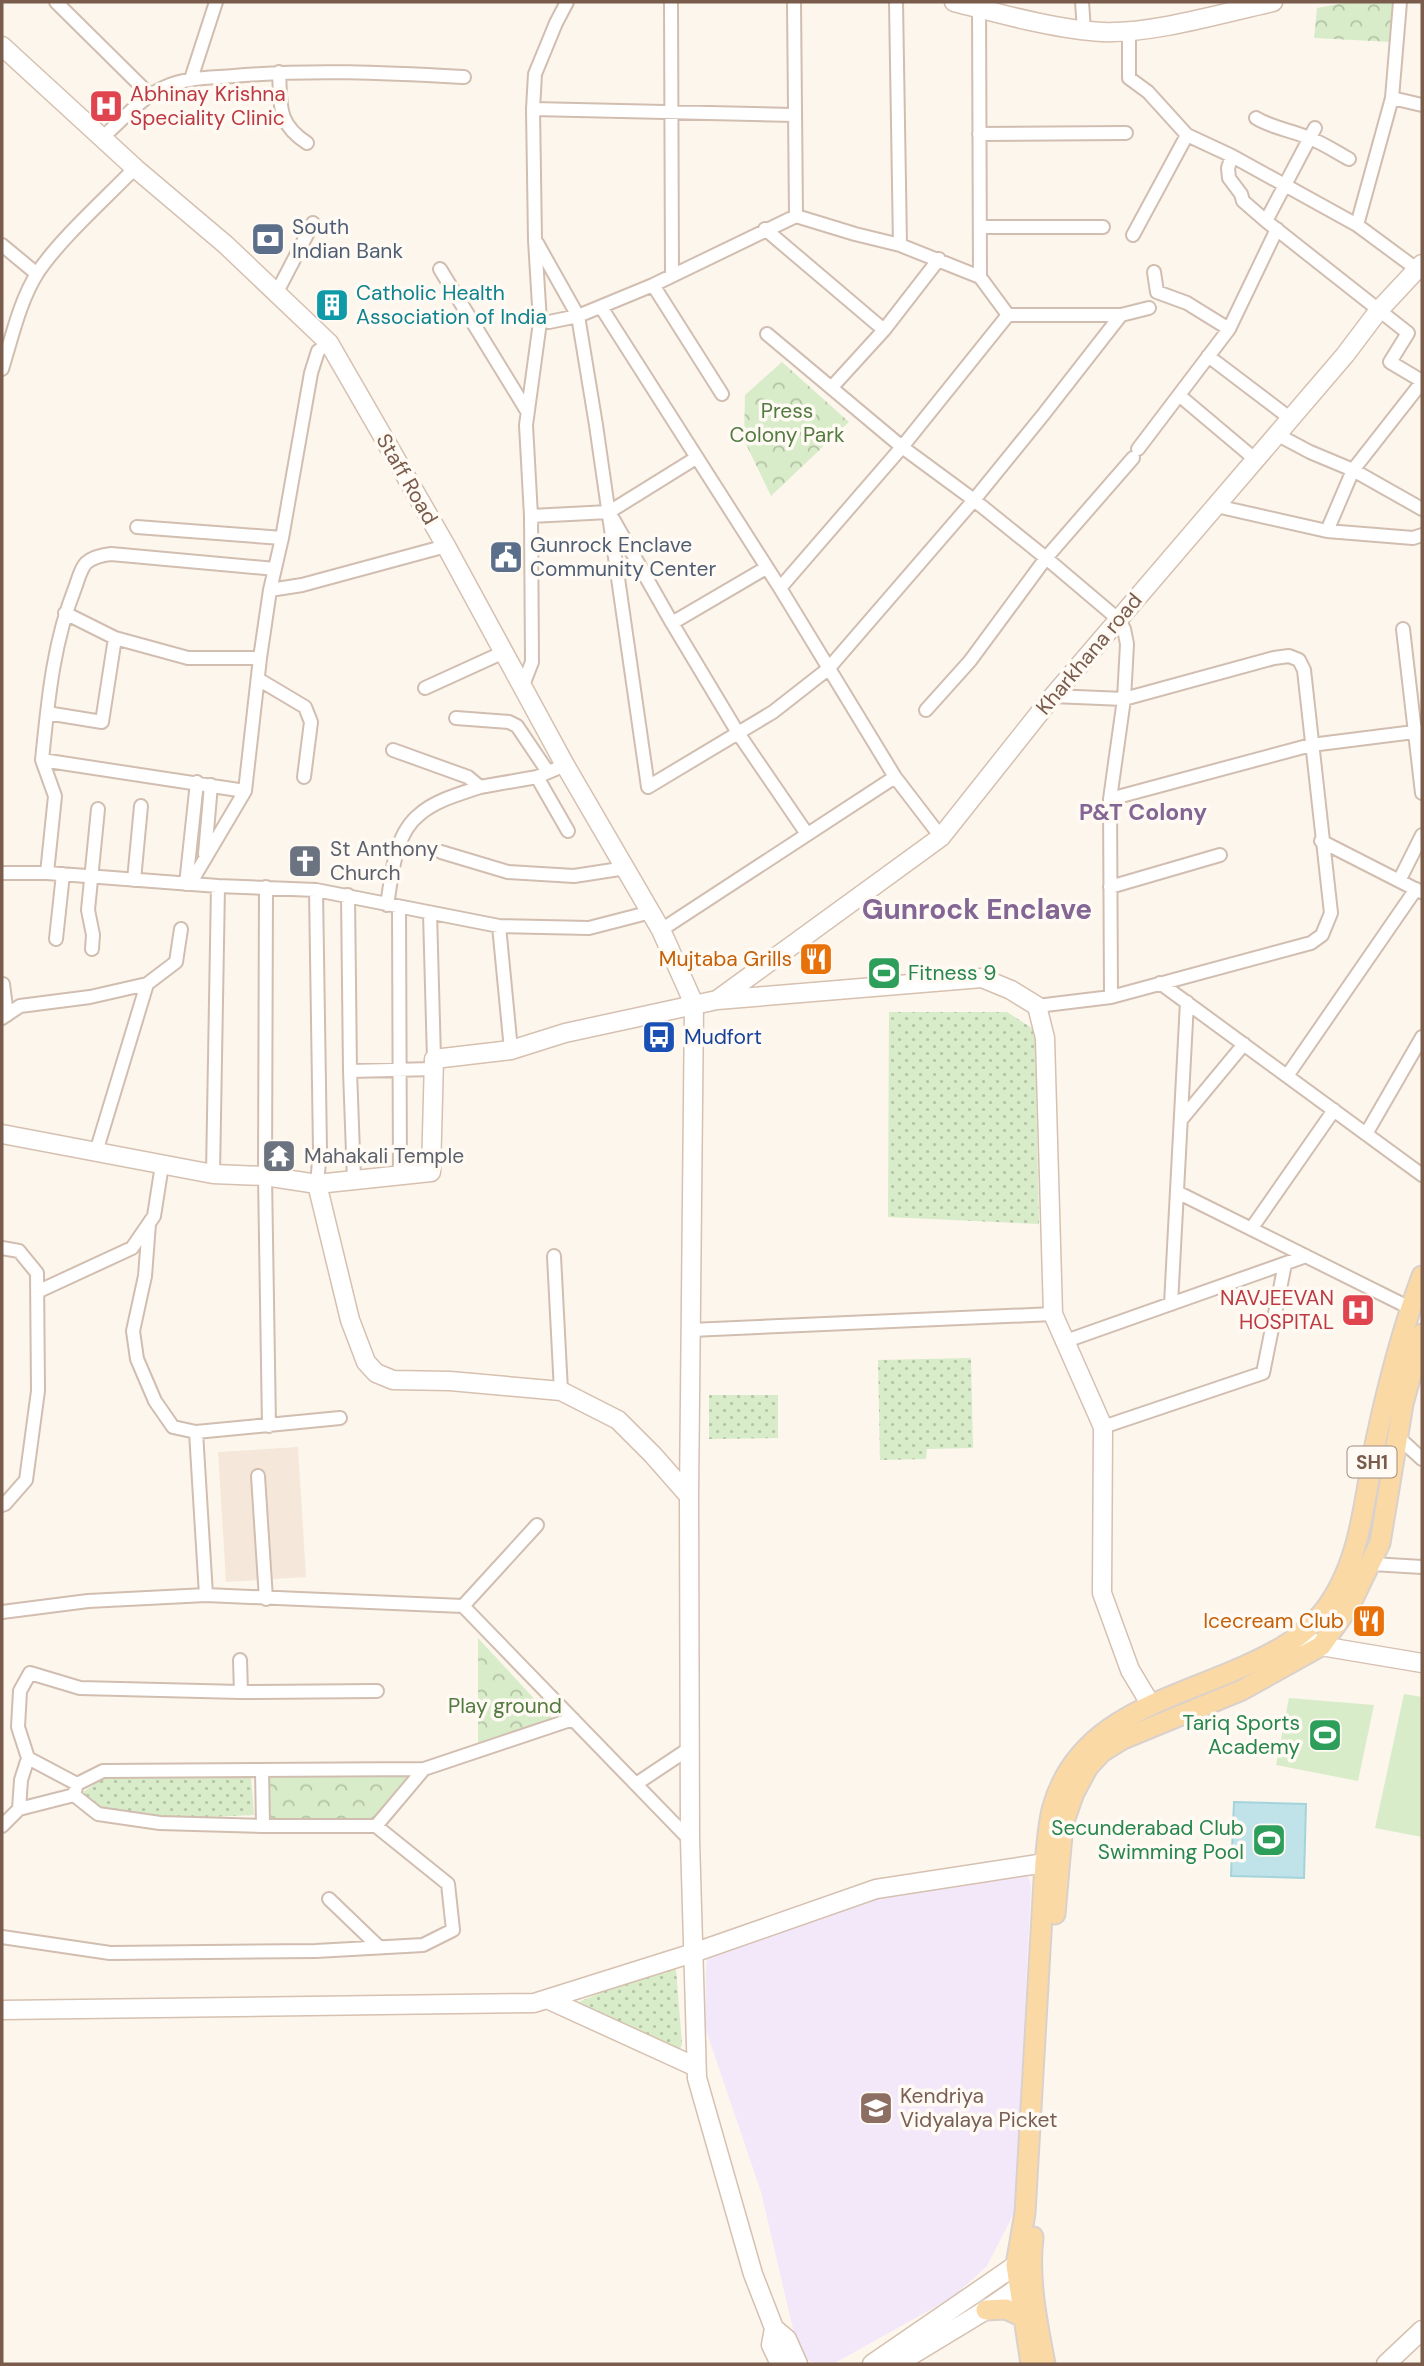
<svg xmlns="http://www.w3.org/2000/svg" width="1424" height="2366" font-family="'DM Sans',sans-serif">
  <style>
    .residential { fill: #f5e8da }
    .education { fill: #f3e8fa }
    .grass { fill: url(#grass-dots) }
    .forest { fill: url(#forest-crowns) }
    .pitch { fill: #d8ecc9 }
    .water { fill: #bfe3e8; stroke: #a5d3da; stroke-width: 2 }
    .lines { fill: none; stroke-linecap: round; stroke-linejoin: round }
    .street-casing { stroke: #d1beb0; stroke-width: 16 }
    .secondary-casing { stroke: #d6c0b0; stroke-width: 21 }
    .primary-casing { stroke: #dad1cd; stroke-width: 23 }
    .street { stroke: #fff; stroke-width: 12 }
    .secondary { stroke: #fff; stroke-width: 18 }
    .primary { stroke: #fbd9a5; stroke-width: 19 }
    .labels { text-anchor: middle; stroke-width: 7; stroke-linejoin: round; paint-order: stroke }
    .shield { fill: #fffaf3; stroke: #a28b7f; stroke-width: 2 }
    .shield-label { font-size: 19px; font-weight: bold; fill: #7a5c4d }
    .health-label { font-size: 21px; fill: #be3a42; stroke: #fffaf3; text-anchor: start }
    .service-label { font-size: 21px; fill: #4e5e75; stroke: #fffaf3; text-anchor: start }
    .culture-label { font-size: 21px; fill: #0d838f; stroke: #fffaf3; text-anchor: start }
    .park-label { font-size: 21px; fill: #537a41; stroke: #fffaf3 }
    .street-label { font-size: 21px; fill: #7a5c4d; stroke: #fffaf3 }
    .worship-label { font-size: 21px; fill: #5b616d; stroke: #fffaf3; text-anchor: start }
    .food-label { font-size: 21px; fill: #c56008; stroke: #fffaf3; text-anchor: end }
    .leisure-label { font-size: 21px; fill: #27864d; stroke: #fffaf3; text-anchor: end }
    .transit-label { font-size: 21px; fill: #164399; stroke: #fffaf3; text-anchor: start }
    .education-label { font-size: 21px; fill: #785e54; stroke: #fffaf3; text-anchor: start }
    .neighbourhood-label { font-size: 23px; font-weight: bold; fill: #846695; stroke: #fffaf3 }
    .district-label { font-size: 28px; font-weight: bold; fill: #846695; stroke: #fffaf3 }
  </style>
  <defs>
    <pattern id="grass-dots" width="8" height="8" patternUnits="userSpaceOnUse" patternTransform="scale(1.75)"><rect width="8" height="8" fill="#d8ecc9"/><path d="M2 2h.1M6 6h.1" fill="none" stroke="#b4c2a5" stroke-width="1.8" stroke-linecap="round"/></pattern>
    <pattern id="forest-crowns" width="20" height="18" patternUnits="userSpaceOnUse" patternTransform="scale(1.75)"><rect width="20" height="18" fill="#d8ecc9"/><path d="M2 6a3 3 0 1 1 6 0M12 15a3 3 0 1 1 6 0" fill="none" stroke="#b4c2a5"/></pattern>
  </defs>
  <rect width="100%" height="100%" fill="#fdf6ec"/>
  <!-- residential -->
  <path class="residential" d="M298 1447 306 1577 226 1582 218 1452Z"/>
  <!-- education -->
  <path class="education" d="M1024 1874 1028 1876 1031 1886 1015 2211 987 2266 953 2297 833 2364H817L808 2360 797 2346 761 2192 705 2027 706 1966 708 1957 712 1951 862 1896Z"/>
  <!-- grass -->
  <path class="grass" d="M889 1012H1007L1035 1030 1039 1224 888 1217Z
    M971 1358 973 1448 927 1449 926 1459 880 1460 878 1360Z
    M709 1395H778V1438L709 1439Z
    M251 1776 254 1815 165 1819 96 1808 83 1792 104 1778Z
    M678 1960 676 1969 682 2044 680 2049H676L574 2004Z"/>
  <!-- forest -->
  <path class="forest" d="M1349 2H1393L1392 42 1314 38 1317 8Z
    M782 362 849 422 771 496 744 440 745 395Z
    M478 1638 553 1719 478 1743Z
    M413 1774 372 1819 269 1818 270 1777Z"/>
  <!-- pitch -->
  <path class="pitch" d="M1404 1694 1422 1697V1837L1375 1828Z
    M1289 1698 1374 1705 1358 1781 1276 1765Z"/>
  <!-- water -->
  <path class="water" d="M1234 1802 1306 1804 1304 1878 1231 1876Z"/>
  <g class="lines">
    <!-- street casing -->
    <g class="street-casing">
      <path id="street" d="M56 2 150 95
        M671 2 672 275
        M794 2 796 216
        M896 2 900 245
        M979 2 980 277 1008 315H1121L1149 308
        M1082 2 1084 30
        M1400 2 1392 98 1422 105
        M1129 30V78L1148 92 1187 135 1232 156 1357 225
        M279 72C281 104 276 123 307 143
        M191 79 216 2
        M1392 98 1357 225 1422 273
        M533 109 793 115
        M1256 118C1272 128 1291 130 1309 138 1323 143 1336 152 1349 159
        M979 134 1126 133
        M103 137C122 120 142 97 165 87 187 77 211 78 234 76 311 69 387 73 464 77
        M1232 156 1228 168 1229 178 1241 194 1243 201 1266 221 1408 333 1390 362 1422 381
        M1266 221 1315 128
        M980 227H1103
        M765 229 884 330
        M1133 235 1187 135
        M537 243 578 316 549 322
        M2 245 37 274
        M440 269 527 411
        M1154 272 1157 292 1187 303 1229 329
        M980 277 900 245 855 234 796 216 653 285 578 316 596 425 648 787 773 712 828 669 974 500 1043 415 1121 315
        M653 285 722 394
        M277 292 313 223
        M601 307 780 588 895 777 941 837
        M767 334 902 447 974 500 1046 558 1118 619 1124 629 1127 644 1124 699 1110 799 1111 997 1037 1006
        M1208 356 1291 419
        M2 369C12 337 20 300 38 272 61 238 105 199 135 168
        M832 387 884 330 939 259
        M1180 396 1256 460
        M1278 435 1310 452 1353 470 1422 509
        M1138 449 1229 329 1277 229
        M1216 506 1327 531 1413 538 1422 535
        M531 516 609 512 696 458
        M613 519 672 623 738 733 807 834
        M137 527 282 538
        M1327 531 1353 470 1422 382
        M780 588 902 447 1008 315
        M270 590 302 585 446 546
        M65 613 115 638 188 658H260L245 791
        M672 623 766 568
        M1403 629 1422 793
        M260 658 270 590 282 538 311 373 318 351 329 343
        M258 679 305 707 311 722 304 777
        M523 685 532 662 531 516 526 425 540 322 535 240 533 109 535 74 556 23 567 2
        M425 688 504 652
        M1053 696 1124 699 1274 658 1289 656 1299 660 1304 670 1331 913 1322 935 1311 943 1111 997
        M926 710 970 661 1046 558 1133 458
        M47 713 102 722 115 638
        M456 718 509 722 517 726 548 772
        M393 750 468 777 480 787 537 777 565 765
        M42 760C48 701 53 643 75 588 78 580 80 570 86 563 93 557 102 555 111 554L275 569
        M537 777 568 831
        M1110 799 1311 745 1422 731
        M1321 841 1421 892
        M441 852 508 872 574 876 626 868
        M205 854 211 785
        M2 873H47L218 886 316 890 499 926 589 928 651 912
        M47 873 55 796 42 760 245 791 190 884
        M1400 879 1422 835
        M134 880 141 806
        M186 884 197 782
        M266 887 265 1176 269 1426
        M1110 887 1220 855
        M316 890 320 1150 317 1184
        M348 895 350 1071 354 1180
        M387 905C392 875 394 834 420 814 436 800 460 794 480 787
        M399 908 400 1175
        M430 913 434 1059
        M499 926 511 1050
        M661 930 895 777
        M56 939 63 874
        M92 949 93 935 88 910 98 809
        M1160 983 1422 1175
        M3 984 7 1015
        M2 1018 20 1006 90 997 147 984 176 962 181 929
        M350 1071 434 1069
        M1287 1076 1416 889
        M1181 1120 1244 1044
        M1366 1134 1422 1037
        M96 1152 147 984
        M213 1174 218 886
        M1177 1192 1410 1308
        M149 1224 145 1276 133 1331 137 1359 155 1401 173 1427 196 1432
        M1251 1229 1334 1110
        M2 1248 19 1251 37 1273 38 1391 26 1480 5 1504 2 1505
        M554 1256 561 1391
        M39 1291 132 1248 154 1216 162 1165
        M1171 1304 1187 1002
        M691 1330 1053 1314
        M1066 1341 1306 1256
        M1103 1427 1263 1373 1285 1264
        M1398 1437 1422 1459
        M258 1476 266 1599
        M1372 1564 1422 1567
        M206 1595 196 1432 340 1418
        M463 1606 537 1525
        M2 1612 88 1601 206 1595 463 1606 690 1840
        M240 1660 241 1692 377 1691
        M262 1770 263 1826H376L424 1769
        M77 1784 103 1771 424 1769 573 1719
        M636 1784 690 1748
        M74 1795 98 1814 160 1823 263 1826
        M19 1809 21 1780 28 1758 18 1727 20 1691 30 1673 80 1688 241 1692
        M2 1826 19 1809 74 1795 77 1784 28 1758
        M329 1899 379 1947
        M2 1937 110 1953 316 1951 423 1945 453 1930 448 1884 376 1826"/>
    </g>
    <!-- secondary casing -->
    <g class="secondary-casing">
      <path id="secondary" d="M954 2C997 13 1058 30 1102 32 1153 34 1223 13 1273 2
        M2 46 135 168 226 245 329 343 446 546 565 765 661 930 694 1004 689 1496 690 1840 697 2078 753 2274 774 2328 787 2339 798 2364
        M717 1000 941 837 1053 696 1345 355 1379 310 1422 264
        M2 1134 213 1174 265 1176 317 1184 431 1172 434 1059 511 1050 565 1033 717 1000 982 978 1011 990 1037 1006 1045 1038 1053 1314 1103 1427 1102 1593 1130 1670 1151 1705
        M317 1184 350 1320 366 1362 376 1373 393 1380 450 1381 561 1391 618 1420 653 1455 689 1496
        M1301 1637 1321 1646 1422 1663
        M547 1999 696 2067
        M2 2010 534 2003 693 1953 876 1889 1045 1863
        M774 2328 771 2345 780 2364
        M872 2364 1016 2265 1027 2262
        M897 2364 986 2310 1029 2280
        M1386 2364 1422 2330"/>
    </g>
    <!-- primary casing -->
    <g class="primary-casing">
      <path id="primary" d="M1055 1914 1063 1824 1074 1793 1088 1767 1102 1752 1123 1739 1242 1690 1321 1646 1350 1605 1380 1543 1403 1404 1422 1334
        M1033 2237C1028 2280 1037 2322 1045 2364
        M986 2310 1006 2309 1023 2317
        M1031 2364 1016 2265 1025 2213 1045 1863C1047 1845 1048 1827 1052 1810 1076 1717 1171 1700 1247 1665 1278 1651 1303 1637 1324 1611 1362 1562 1364 1497 1376 1440 1388 1384 1402 1330 1422 1276"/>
    </g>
    <!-- street -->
    <use href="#street" class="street"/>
    <!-- secondary -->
    <use href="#secondary" class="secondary"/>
    <!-- primary -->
    <use href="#primary" class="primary"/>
  </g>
  <!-- icons -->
  <defs>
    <g id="hospital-square" transform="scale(1.75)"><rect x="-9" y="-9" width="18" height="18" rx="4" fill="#e0444e" stroke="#fffaf3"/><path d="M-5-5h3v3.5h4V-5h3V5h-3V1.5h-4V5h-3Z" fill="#fff"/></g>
    <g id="bank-square" transform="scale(1.75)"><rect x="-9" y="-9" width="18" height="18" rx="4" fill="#5c6f8a" stroke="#fffaf3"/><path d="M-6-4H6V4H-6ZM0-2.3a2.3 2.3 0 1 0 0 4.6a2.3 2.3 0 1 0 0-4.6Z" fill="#fff"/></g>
    <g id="building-square" transform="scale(1.75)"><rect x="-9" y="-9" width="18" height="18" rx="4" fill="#0f9aa8" stroke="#fffaf3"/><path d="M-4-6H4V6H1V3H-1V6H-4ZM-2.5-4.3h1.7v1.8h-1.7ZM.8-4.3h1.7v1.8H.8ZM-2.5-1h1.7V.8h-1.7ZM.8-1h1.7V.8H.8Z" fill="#fff"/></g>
    <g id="civic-square" transform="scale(1.75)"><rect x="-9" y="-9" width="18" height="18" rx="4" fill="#5c6f8a" stroke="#fffaf3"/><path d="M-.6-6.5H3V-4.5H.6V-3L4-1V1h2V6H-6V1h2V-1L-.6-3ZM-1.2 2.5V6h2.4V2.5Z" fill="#fff"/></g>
    <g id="church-square" transform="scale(1.75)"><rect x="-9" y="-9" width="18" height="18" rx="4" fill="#6b7280" stroke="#fffaf3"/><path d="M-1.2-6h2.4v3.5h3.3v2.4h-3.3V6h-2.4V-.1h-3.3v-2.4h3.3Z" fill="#fff"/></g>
    <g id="restaurant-square" transform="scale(1.75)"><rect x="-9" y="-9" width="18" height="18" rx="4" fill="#e8710a" stroke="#fffaf3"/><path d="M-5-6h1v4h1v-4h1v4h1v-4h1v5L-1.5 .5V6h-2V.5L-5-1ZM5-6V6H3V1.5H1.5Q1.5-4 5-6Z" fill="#fff"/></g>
    <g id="stadium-square" transform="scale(1.75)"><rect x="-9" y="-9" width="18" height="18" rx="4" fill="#2e9e5b" stroke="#fffaf3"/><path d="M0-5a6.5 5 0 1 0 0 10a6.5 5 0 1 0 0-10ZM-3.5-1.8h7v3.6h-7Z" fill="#fff"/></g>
    <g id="bus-square" transform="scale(1.75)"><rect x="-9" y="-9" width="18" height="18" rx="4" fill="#1a4fb4" stroke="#fffaf3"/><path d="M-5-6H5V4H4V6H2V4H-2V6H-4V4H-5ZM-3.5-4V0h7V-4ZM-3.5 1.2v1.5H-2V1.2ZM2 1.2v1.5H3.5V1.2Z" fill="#fff"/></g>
    <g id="temple-square" transform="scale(1.75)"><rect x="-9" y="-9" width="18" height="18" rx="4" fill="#6b7280" stroke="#fffaf3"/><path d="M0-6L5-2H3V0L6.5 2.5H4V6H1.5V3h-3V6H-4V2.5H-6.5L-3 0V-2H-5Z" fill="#fff"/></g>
    <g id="school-square" transform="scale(1.75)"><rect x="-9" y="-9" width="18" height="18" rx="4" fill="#8d6e63" stroke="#fffaf3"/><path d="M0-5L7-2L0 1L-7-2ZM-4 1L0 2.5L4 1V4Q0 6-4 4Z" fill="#fff"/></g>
  </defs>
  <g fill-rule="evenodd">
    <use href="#hospital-square" x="106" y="106"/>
    <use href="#bank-square" x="268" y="239"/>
    <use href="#building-square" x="332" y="305"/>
    <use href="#civic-square" x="506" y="557"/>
    <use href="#church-square" x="305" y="861"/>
    <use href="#restaurant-square" x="816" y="959"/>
    <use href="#stadium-square" x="884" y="973"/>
    <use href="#bus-square" x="659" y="1037"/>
    <use href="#temple-square" x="279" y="1156"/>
    <use href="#hospital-square" x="1358" y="1310"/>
    <use href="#restaurant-square" x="1369" y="1621"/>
    <use href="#stadium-square" x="1325" y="1735"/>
    <use href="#stadium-square" x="1269" y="1840"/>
    <use href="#school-square" x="876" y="2108"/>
  </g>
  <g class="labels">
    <!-- shield labels -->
    <rect class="shield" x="1347.5" y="1446.5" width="49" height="31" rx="5"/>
    <g class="shield-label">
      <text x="1372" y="1469">SH1</text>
    </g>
    <!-- health labels -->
    <g class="health-label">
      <text x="130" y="101">Abhinay Krishna<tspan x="130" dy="24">Speciality Clinic</tspan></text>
      <text x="1334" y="1305" text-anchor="end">NAVJEEVAN<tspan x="1334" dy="24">HOSPITAL</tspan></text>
    </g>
    <!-- service labels -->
    <g class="service-label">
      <text x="292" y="234">South<tspan x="292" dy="24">Indian Bank</tspan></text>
      <text x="530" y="552">Gunrock Enclave<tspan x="530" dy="24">Community Center</tspan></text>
    </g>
    <!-- culture labels -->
    <g class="culture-label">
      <text x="356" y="300">Catholic Health<tspan x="356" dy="24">Association of India</tspan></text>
    </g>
    <!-- park labels -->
    <g class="park-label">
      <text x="787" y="418">Press<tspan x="787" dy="24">Colony Park</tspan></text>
      <text x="505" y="1713">Play ground</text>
    </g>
    <!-- street labels -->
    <g class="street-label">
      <text transform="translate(407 479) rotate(60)" y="7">Staff Road</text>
      <text transform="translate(1089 654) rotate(-50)" y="7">Kharkhana road</text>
    </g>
    <!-- worship labels -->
    <g class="worship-label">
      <text x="330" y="856">St Anthony<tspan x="330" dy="24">Church</tspan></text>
      <text x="304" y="1163">Mahakali Temple</text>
    </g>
    <!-- food labels -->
    <g class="food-label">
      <text x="792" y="966">Mujtaba Grills</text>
      <text x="1344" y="1628">Icecream Club</text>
    </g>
    <!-- leisure labels -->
    <g class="leisure-label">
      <text x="908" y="980" text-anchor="start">Fitness 9</text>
      <text x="1300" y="1730">Tariq Sports<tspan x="1300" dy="24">Academy</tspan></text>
      <text x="1244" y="1835">Secunderabad Club<tspan x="1244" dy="24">Swimming Pool</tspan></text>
    </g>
    <!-- transit labels -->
    <g class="transit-label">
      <text x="684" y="1044">Mudfort</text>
    </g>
    <!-- education labels -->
    <g class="education-label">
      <text x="900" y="2103">Kendriya<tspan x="900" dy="24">Vidyalaya Picket</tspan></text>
    </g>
    <!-- neighbourhood labels -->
    <g class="neighbourhood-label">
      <text x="1143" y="820">P&amp;T Colony</text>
    </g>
    <!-- district labels -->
    <g class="district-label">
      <text x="977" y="919">Gunrock Enclave</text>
    </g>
  </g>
  <!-- border -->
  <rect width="1424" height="2366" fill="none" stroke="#7a5c4d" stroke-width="7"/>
</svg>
